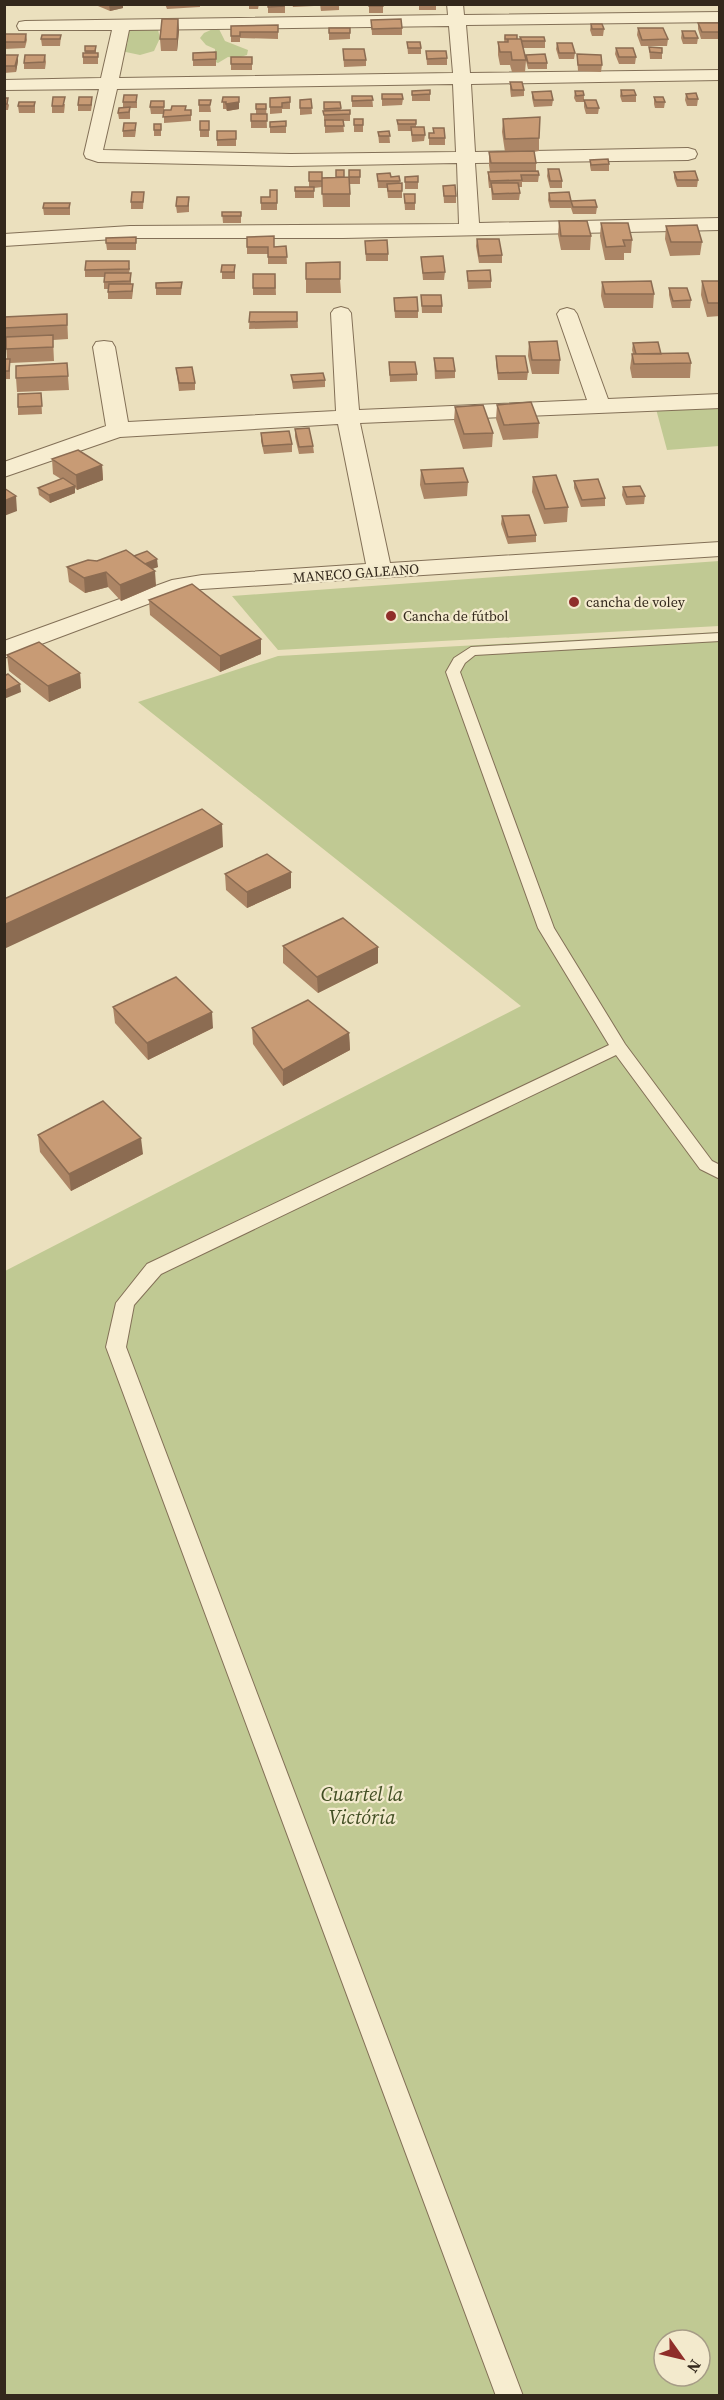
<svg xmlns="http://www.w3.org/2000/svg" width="724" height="2400" font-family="'Source Serif 4',serif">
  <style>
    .green { fill: #c0c993; fill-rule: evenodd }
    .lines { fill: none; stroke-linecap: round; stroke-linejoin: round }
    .lane-casing { stroke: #837057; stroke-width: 2 }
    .street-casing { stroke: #837057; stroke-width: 2 }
    .lane { fill: #f7edd0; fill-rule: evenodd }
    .street { fill: #f7edd0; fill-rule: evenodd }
    .wall { fill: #ac8565 }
    .shaded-wall { fill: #8c6c52 }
    .building { fill: #c89b75; stroke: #8c6c52; stroke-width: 1.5 }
    .poi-dot { fill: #8f2e2a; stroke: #f3eacd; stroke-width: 2 }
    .labels { text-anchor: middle; stroke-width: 4.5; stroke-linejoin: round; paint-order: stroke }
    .far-street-label { font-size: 14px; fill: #33281c; stroke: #f3eacd }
    .far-poi-label { font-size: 14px; fill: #33281c; stroke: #f3eacd; text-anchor: start }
    .near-park-label { font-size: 20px; font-style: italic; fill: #414e23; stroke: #f3eacd }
  </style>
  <rect width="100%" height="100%" fill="#ebe0be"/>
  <!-- green -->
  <path class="green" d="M134 28 158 30 160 38 154 51 140 55 121 51 120 47 128 43 124 40 128 36 126 31Z
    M213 29H219L225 41 248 50 247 55 237 58 228 57 218 63 213 61 212 53 215 51V49L206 45 200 38 204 33Z
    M719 406V446L667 450 656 409Z
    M719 561V626L278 650 232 596Z
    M719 632V2395L5 2396V1271L521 1006 138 702 278 656ZM664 2340H700V2376H664Z"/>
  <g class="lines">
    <!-- lane casing -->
    <g class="lane-casing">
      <path id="lane" d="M720 633V641L475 655 465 663 460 672 554 928 625 1044 712 1161 720 1165V1179L700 1169 616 1055 161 1274 134 1305 126 1347 523 2396H496L106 1347 116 1303 147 1264 609 1045 538 928 446 672 454 658 471 647Z"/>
    </g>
    <!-- street casing -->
    <g class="street-casing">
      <path id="street" d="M447 4H463L464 15 720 12V22L466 25 470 73 720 70V80L471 84 475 152 688 148 695 150 697 154 695 158 688 160 475 163 479 223 720 218V230L343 238H130L4 246V234L130 226 459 224 457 163 291 166 98 162 86 158 84 154 99 89 4 90V80L101 78 112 30H19L17 26 19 22 25 21 448 15ZM449 26 453 73 119 78 129 30ZM453 84 456 152 291 154 103 150 117 89Z
        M341 307 348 309 351 313 359 410 587 400 557 314 560 310 567 308 574 310 577 314 608 399 720 394V408L360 423 390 563 720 542V556L202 589 177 593 4 658V641L172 580 202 575 366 564 338 424 120 437 4 477V462L106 426 93 347 96 342 104 341 112 342 115 347 128 422 336 411 331 313 334 309Z"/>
    </g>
    <!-- lane -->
    <use href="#lane" class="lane"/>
    <!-- street -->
    <use href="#street" class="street"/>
  </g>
  <!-- wall -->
  <path class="wall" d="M98 4H123V8L110 11 98 6Z
    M200 4V7L167 9 165 4Z
    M249 4H259L258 9H249Z
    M268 4H285V13H268Z
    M292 4H314V6L293 7Z
    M320 4H339V10L321 11Z
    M369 4H383V13H369Z
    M419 4H436V10H419Z
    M590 4H599V6H591Z
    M178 19 179 31 177 51H161L160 39Z
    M371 20 402 28V35H372Z
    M698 23 720 25V39H701L698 29Z
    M591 24 604 29 603 36H592L590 30Z
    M278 25V39L240 38V42H231V26Z
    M329 28H350V39L329 40Z
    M638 28 668 39 667 46H641L637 35Z
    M682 31 698 38 697 44H683L681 38Z
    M4 34H26L27 40 25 48 4 49Z
    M61 35 60 46H42L41 39Z
    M505 35 517 39 545 41V48H523L526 60V55L547 63V69H528L526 61 525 72H512L510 65H500L498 55V42H504Z
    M407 42 421 48V54H408Z
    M557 43 575 53 574 59H559L556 49Z
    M85 46H96V53H98V64H83V57L85 53Z
    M649 47 662 53V59H650Z
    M616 48 636 57 635 64H619L615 54Z
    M343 49 366 60V66L344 67Z
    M426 51 447 58V65H427Z
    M216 52V66H193V60Z
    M577 54 602 65 601 72 578 71Z
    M4 55 18 61 16 72 4 73Z
    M45 55 46 62 45 69H24V63Z
    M231 57H252V70H231Z
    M510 82 524 90V96L511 97 510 89Z
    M430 90V101H412V91Z
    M621 90 636 95V102H622L620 96Z
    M575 91 584 95V102H576L574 98Z
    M532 92 553 100 552 106 534 107 532 98Z
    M382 94 403 99 402 105 382 106Z
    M686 94 698 99 697 106H687L685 100Z
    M352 96H372L373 107H352Z
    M223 97 239 109 227 111 226 109H223Z
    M290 97V109H282V113L270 114V98Z
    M654 97 665 102 664 108H655L654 104Z
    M4 98 9 105 8 110H4Z
    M311 99 312 114 300 115V100Z
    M199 100 210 105 211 112H199Z
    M584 100 599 108 598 114H586L584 107Z
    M164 101V110H191V121L164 123V114H151L150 107Z
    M35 102V113H19L18 106Z
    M123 102H137V108H130V119H119L118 113 123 108Z
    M324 102H340L341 111 350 110V121H343L344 132 325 133V121H324Z
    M65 104 64 113H52V106Z
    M92 104 91 111H78V105Z
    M256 104H266L267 128H251V114H256Z
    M354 119H363V132H354Z
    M503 119 539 138V151L534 152 536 163V171L539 175 538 182H522V187H518L520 193 519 200H492L491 188H489L488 179V172H490L489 165V152H505L502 132Z
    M397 120H416V127L425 135 424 141 412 142 411 131H398Z
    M286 121V133H270V122Z
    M161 124V136H154V130Z
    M209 127V137H200V130Z
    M433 128 445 138V145H429V133H433Z
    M136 130 135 137H123V131Z
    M217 131H236V146H217Z
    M389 131 390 143H379L378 132Z
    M590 160 609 164V171H591L590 166Z
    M548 169 562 181V188H550L547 176Z
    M349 170H360V184H349Z
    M309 172 322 178 344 177 350 194V207H323L322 187 314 188V198H295V187H309Z
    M674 172 698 180 697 187H677L674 178Z
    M377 174 391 177 399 176 400 184 402 191V198H388L387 188H378Z
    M405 177 418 182V189H405Z
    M443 186 456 196V203H444Z
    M277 190V210H261V197H270Z
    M144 192 143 209H131V202Z
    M549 193 571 201V208H550L548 200Z
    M404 194 415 203V210H405Z
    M189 197V212L177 213 176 206Z
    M571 201 597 207 596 214H573L571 208Z
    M70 203V215H44L43 208Z
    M222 212H241V223H223Z
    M559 221 591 236 590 250H561L558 235Z
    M601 223 632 240 631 253H624V260H605L600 236Z
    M666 226 702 242 700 255 670 256 665 239Z
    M136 237V250H107L106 243Z
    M247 237 274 247 286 246 287 264H268V254H247Z
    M477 239 502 255V263H479L476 246Z
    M365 241 388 254V261H366Z
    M421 257 445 272 444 280H423Z
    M306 263 340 279 341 293H306Z
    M222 265H235V279H222Z
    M130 268 129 273H131V284L133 291 132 299H108V289H104V277H85V270Z
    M467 271 491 281V288L468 289Z
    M253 274H275L276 295H253Z
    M702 281H720V316L707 317 701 295Z
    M182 282 181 295H156V288Z
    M602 282 654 294 653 308H604L601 296Z
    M669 288 691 300 690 308H672L669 295Z
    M421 295 442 306V313H422Z
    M394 298 418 311V318H395Z
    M250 312H297L298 328 249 329Z
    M67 314 68 339 53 340 54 361 10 363V379H4V359H7L6 342H5L4 338V317Z
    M529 342 560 360 559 374H532L528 356Z
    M633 343 661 354 691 363 690 378H632L630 368 632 354H633L632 350Z
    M496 356 528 372 527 380H498L496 363Z
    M434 358 455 371V378L435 379Z
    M389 362 417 374V381L390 382Z
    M67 363 69 390 17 392 16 378Z
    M176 368 195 383V390L179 391Z
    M291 375 325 380V387L293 389Z
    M41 393 42 414 18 415V407Z
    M497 405 539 423 538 438 503 440 496 419Z
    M455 407 493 433 492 447 463 449 454 421Z
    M295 429 313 446 314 453 299 454 295 437Z
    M261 433 292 444V452L264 454 261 441Z
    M52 459 102 465 103 480 77 490 75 488V493L50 503 39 495 38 488 61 479 53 474Z
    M421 470 468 482 467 496 424 499 420 485Z
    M533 477 568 507 567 522 544 524 532 492Z
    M574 481 605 498V506L581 507 574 488Z
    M623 487 645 496 644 504 626 505 622 495Z
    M502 516 536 535V542L508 544 501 524Z
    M134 556 158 567 152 569 156 586 121 601 108 587 85 593 69 582 67 567 97 561Z
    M149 600 261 639V654L220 672 150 615Z
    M7 655 80 673 81 688 49 702 9 671Z
    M225 874 291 888 247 908 226 890Z
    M283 946 378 963 318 993 283 963Z
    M113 1007 213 1028 148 1060 115 1023Z
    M252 1028 349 1033 350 1050 283 1086 253 1044Z
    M38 1135 143 1154 71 1191 40 1152Z"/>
  <!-- shaded-wall -->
  <path class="shaded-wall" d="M111 4H123V8L110 11 109 5Z
    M178 19 179 31 177 51V39Z
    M18 55V61L16 72 15 66Z
    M239 102V109L227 111 226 104Z
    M102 465 103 480 77 490 76 475Z
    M75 486V493L50 503 49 495Z
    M16 496 17 511 4 516V501Z
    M157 559 158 567 143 572V565Z
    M155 571 156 586 121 601 120 585Z
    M106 572 108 587 85 593 84 578Z
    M261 639V654L220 672V656Z
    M80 673 81 688 49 702 48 686Z
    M20 684 21 692 4 699V691Z
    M222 824 223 847 4 949V925Z
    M291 872V888L247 908V892Z
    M378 947V963L318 993 317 977Z
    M212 1012 213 1028 148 1060 147 1043Z
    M349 1033 350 1050 283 1086V1070Z
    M141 1138 143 1154 71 1191 69 1174Z"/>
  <!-- building -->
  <path class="building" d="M268 4H285L284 6 268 7Z
    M369 4H383V6H369Z
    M162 19H178L177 39H160Z
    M401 19 402 28 372 29 371 20Z
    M698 23H719L720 32H702Z
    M591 24H602L604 29H592Z
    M278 25V32H240V36H231V26Z
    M329 28H350V33H329Z
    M638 28H663L668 39 642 40Z
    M682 31H695L698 38H684Z
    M4 34H26L25 42H4Z
    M42 35H61L60 39H41Z
    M505 35H517V39H505Z
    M520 37H544L545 41H522Z
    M508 39H521L526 60H512L511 52H500L498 42H508Z
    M407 42H420L421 48H408Z
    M557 43H572L575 53H559Z
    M85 46H96L95 51H85Z
    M649 47 662 48V53L650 52Z
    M616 48H633L636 57H619Z
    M343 49H364L366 60H344Z
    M426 51H446L447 58 427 59Z
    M216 52V59L193 60V53Z
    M83 53H98V57H83Z
    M545 54 547 63H528L526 55Z
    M577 54 601 55 602 65H578Z
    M4 55H18L15 66H4Z
    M25 55H45L44 62 24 63Z
    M231 57H252V64H231Z
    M510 82H522L524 90H512Z
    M430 90V94L412 95V91Z
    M621 90H634L636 95 622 96Z
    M551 91 553 100H534L532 92Z
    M575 91H583L584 95 576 96Z
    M696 93 698 99H688L686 94Z
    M382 94H402L403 99H382Z
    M124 95H137L136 102H123Z
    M352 96H372L373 100 352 101Z
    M53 97H65L63 106H52Z
    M79 97H92L91 105H78Z
    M223 97H239V102L226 104V102H222Z
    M290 97V102L282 103V107H270V98Z
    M654 97H663L665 102H656Z
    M4 98H8L7 104H4Z
    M311 99 312 108H300V100Z
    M199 100H211L210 105H199Z
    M584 100H596L599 108H587Z
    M151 101H164V107H150Z
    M19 102H35L34 106H18Z
    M324 102H340L341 108 324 109Z
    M256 104H266V109H256Z
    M172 106H186L185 110H191V115L163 117 164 110H171Z
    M130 107 129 112 118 113 119 108Z
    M350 110V114L324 115 323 111Z
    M251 114H267V121H251Z
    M540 117 539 138 505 139 503 119Z
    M354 119H363V125H354Z
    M325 120H343L344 126H325Z
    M397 120H416V124H398Z
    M200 121H209V130H200Z
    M286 121V126L270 127V122Z
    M124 123H136L135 130 123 131Z
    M154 124H161V130H154Z
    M411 127H424L425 135H412Z
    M433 128H444L445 138H429V133H434Z
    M217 131H236V139L217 140Z
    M389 131 390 136H379L378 132Z
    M534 151 536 163H491L489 152Z
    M608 159 609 164 591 165 590 160Z
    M548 169H559L562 181H550Z
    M336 170H344V177H336Z
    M349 170H360V177H349Z
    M538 171 539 175H521L522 180 490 181 488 172Z
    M695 171 698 180H677L674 172Z
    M309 172H322V181H309Z
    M390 173 391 177 399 176 400 181H378L377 174Z
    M418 176V182H405V177Z
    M349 177 350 194H322V178Z
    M402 183V191H388L387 184Z
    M491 183H518L520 193 493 194Z
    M455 185 456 196H444L443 186Z
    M295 187H314V191H295Z
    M270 190H277V203H261V197H270Z
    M132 192H144L143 202H131Z
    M569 192 571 201H550L549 193Z
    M404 194H415V203H405Z
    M177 197H189L188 206H176Z
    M595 200 597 207H573L571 201Z
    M44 203H70L69 208H43Z
    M222 212H241V216H222Z
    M559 221H587L591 236H561Z
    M601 223H628L632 240H623L625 246 606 247Z
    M697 225 702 242H671L666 226Z
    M274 236V247L286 246 287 257H268V247H247V237Z
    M136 237V243H106V238Z
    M477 239H499L502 255 479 256Z
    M387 240 388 254H366L365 241Z
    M443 256 445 272 423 273 421 257Z
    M86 261H129V269L85 270Z
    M340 262V279H306V263Z
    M222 265H235L234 272H221Z
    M490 270 491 281H468L467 271Z
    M105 273H131L130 281 104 282Z
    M253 274H275V288H253Z
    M651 281 654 294H605L602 282Z
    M702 281H720V303H708Z
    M182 282 181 288H156V283Z
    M109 284H133L132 291 108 292Z
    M669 288H687L691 300 673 301Z
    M421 295H441L442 306H422Z
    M417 297 418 311H395L394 298Z
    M250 312H297V321L249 322Z
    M67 314V325L4 328V317Z
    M53 335V347L6 349V337Z
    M557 341 560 360H532L529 342Z
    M658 342 661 354H636L633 343Z
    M688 353 691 363 634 364 632 354Z
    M496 356H525L528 372 498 373Z
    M434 358H453L455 371H436Z
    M4 359H10L9 371H4Z
    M389 362H415L417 374 390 375Z
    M67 363 68 376 16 378V366Z
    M192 367 195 383H179L176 368Z
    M323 373 325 380 293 382 291 375Z
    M41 393 42 406 18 407V394Z
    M531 402 539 423 504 425 497 405Z
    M483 405 493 433 464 434 455 407Z
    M309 428 313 446 299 447 295 429Z
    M289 431 292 444 263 446 261 433Z
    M78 450 102 465 76 475 52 459Z
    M463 468 468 482 425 484 421 470Z
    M556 475 568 507 545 509 533 477Z
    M63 478 75 486 49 495 38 488Z
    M598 479 605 498 582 500 574 481Z
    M640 486 645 496 627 497 623 487Z
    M4 488 16 496 4 501Z
    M529 515 536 535 508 537 502 516Z
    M126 550 155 571 120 585 106 572 84 578 67 567 88 560 97 561Z
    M147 551 157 559 145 564 134 556Z
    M192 584 261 639 220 656 149 600Z
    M39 642 80 673 48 686 7 655Z
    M8 674 20 684 4 691V676Z
    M202 809 222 824 4 925V899Z
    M267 854 291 872 247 892 225 874Z
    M343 918 378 947 317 977 283 946Z
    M176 977 212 1012 147 1043 113 1007Z
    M308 1000 349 1033 283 1070 252 1028Z
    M103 1101 141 1138 69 1174 38 1135Z"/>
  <!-- markers -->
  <g class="poi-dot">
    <circle cx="574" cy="602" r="6"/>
    <circle cx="391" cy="616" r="6"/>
  </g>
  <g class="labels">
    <!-- far-street labels -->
    <g class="far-street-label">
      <text transform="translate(356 573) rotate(-4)" y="5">MANECO GALEANO</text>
    </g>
    <!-- far-poi labels -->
    <g class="far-poi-label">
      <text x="586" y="607">cancha de voley</text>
      <text x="403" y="621">Cancha de fútbol</text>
    </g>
    <!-- near-park labels -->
    <g class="near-park-label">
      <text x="362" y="1801">Cuartel la<tspan x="362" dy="23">Victória</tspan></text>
    </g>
  </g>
  <!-- border -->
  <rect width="724" height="2400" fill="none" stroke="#33281c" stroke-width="12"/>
  <!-- north arrow -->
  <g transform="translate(682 2358) rotate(124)"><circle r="28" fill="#f3eacd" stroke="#a69c86" stroke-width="1.5"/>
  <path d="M0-4.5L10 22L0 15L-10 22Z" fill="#8f2e2a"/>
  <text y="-9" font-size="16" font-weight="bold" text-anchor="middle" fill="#33281c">N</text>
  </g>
</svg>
